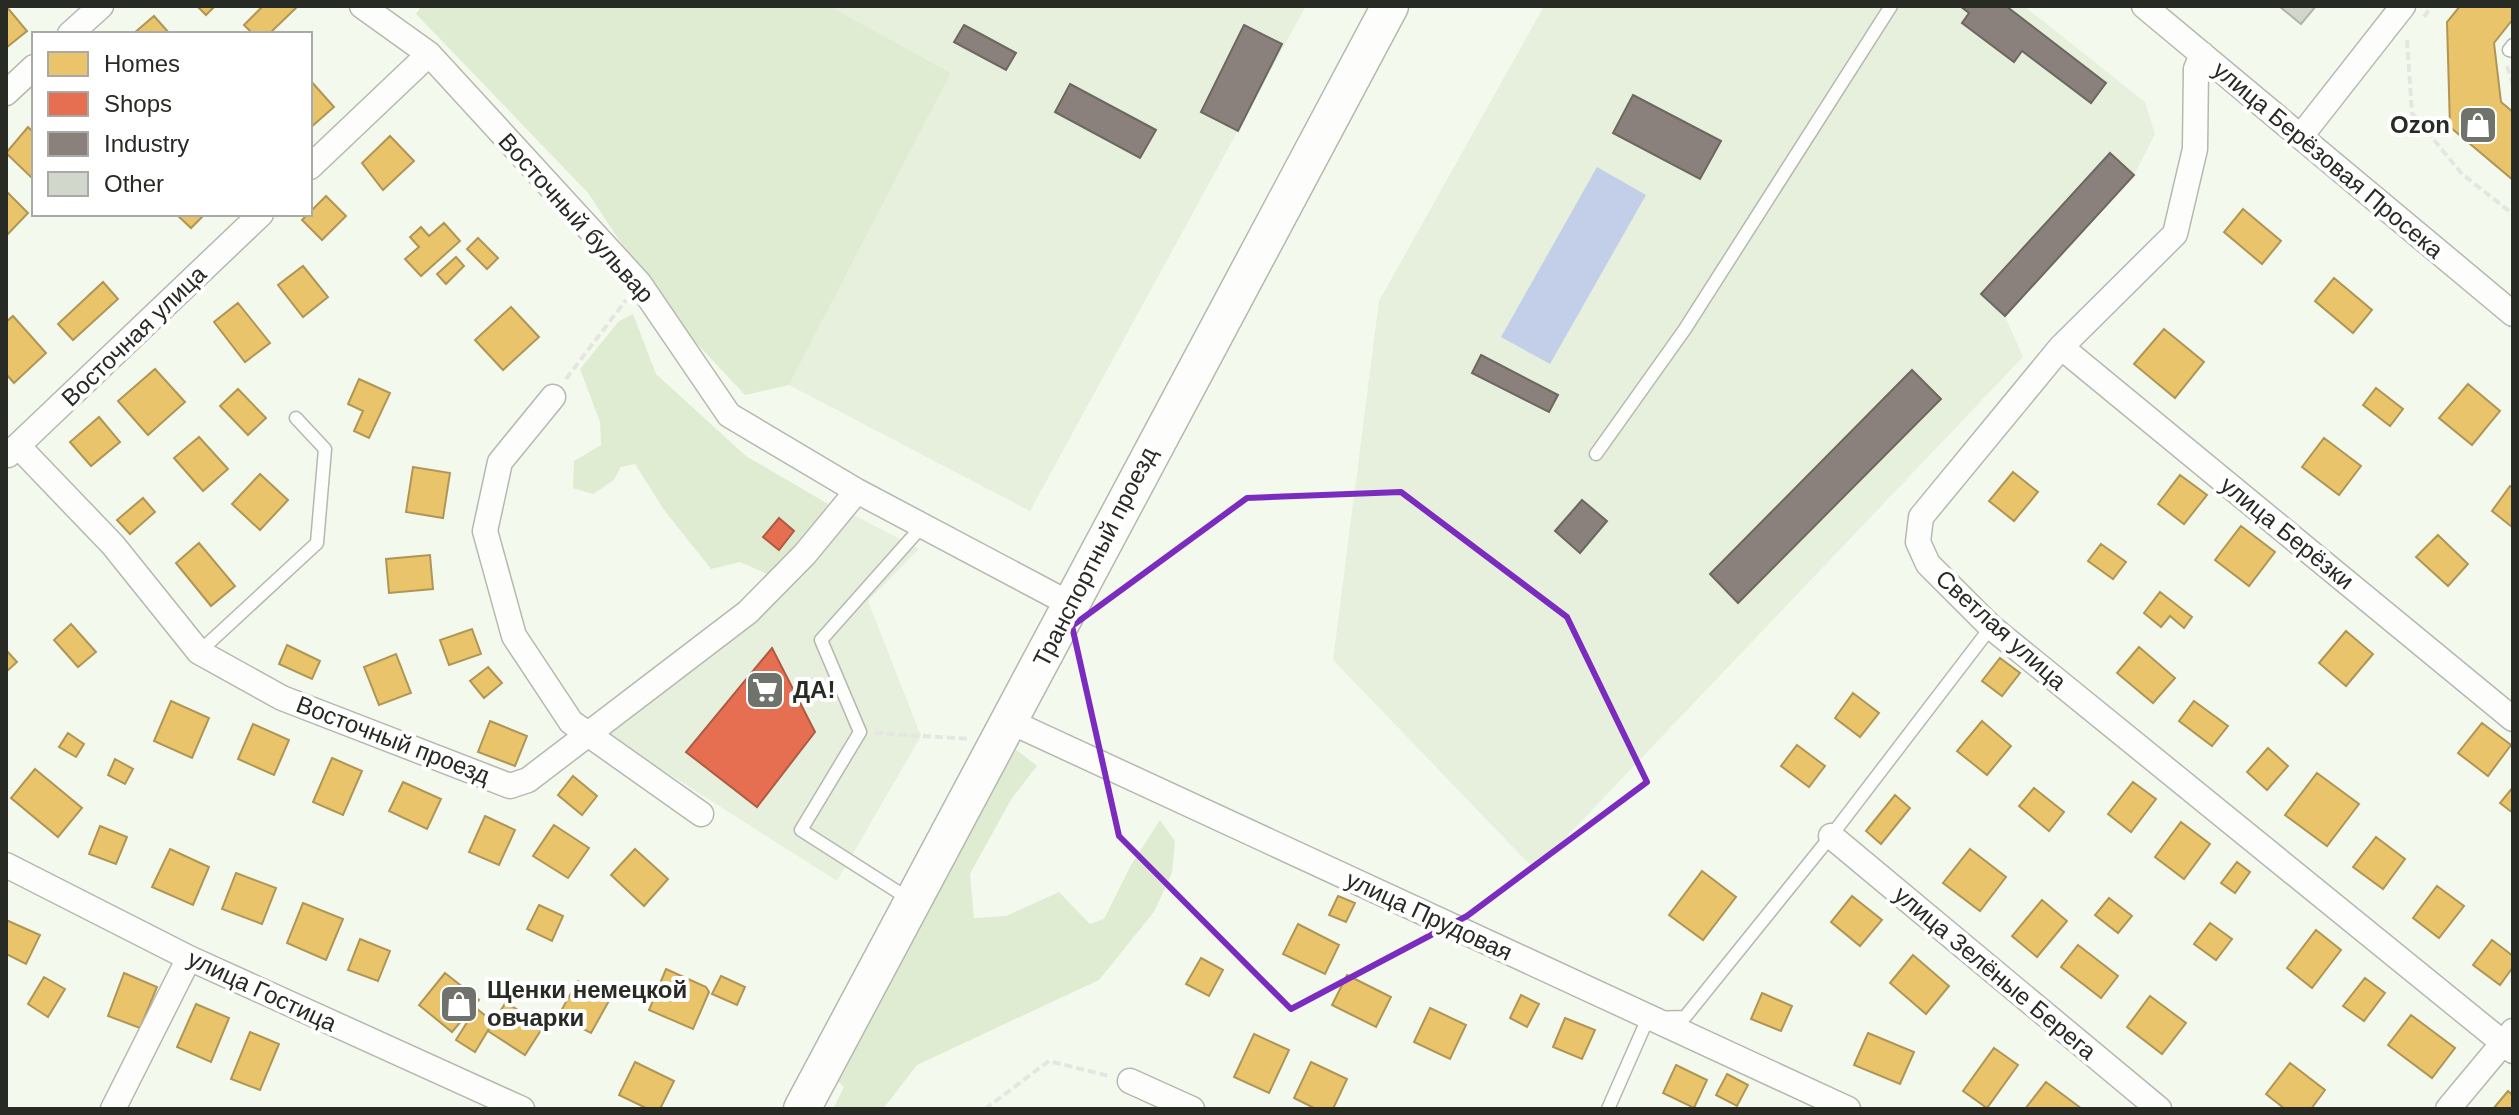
<svg xmlns="http://www.w3.org/2000/svg" width="2519" height="1115" font-family="Arial,sans-serif">
  <style>
    .built { fill: #e7f0dd }
    .green { fill: #e0ecd1 }
    .water { fill: #c3cee9 }
    .homes { fill: #e9c46a; stroke: #af9655; stroke-width: 2 }
    .shops { fill: #e76f51; stroke: #ae5b44; stroke-width: 2 }
    .industry { fill: #8a817c; stroke: #6d6762; stroke-width: 2 }
    .building { fill: #d1d7ca; stroke: #b1b5ad; stroke-width: 2 }
    .lines { fill: none; stroke-linecap: round; stroke-linejoin: round }
    .service-casing { stroke: #b5b8b0; stroke-width: 15 }
    .minor-casing { stroke: #b5b8b0; stroke-width: 27 }
    .secondary-casing { stroke: #b5b8b0; stroke-width: 39 }
    .path { stroke: #e5e6e2; stroke-width: 4; stroke-dasharray: 8 4; stroke-linecap: butt }
    .service { stroke: #fdfefc; stroke-width: 12 }
    .minor { stroke: #fdfefc; stroke-width: 24 }
    .secondary { stroke: #fdfefc; stroke-width: 36 }
    .marked { fill: none; stroke: #7b2cbf; stroke-width: 6; stroke-linejoin: round }
    .labels { text-anchor: middle; stroke-width: 8; stroke-linejoin: round; paint-order: stroke }
    .poi-label { font-size: 24px; font-weight: bold; fill: #282b24; stroke: #fff; text-anchor: start }
    .street-label { font-size: 24px; fill: #282b24; stroke: #fff }
  </style>
  <rect width="100%" height="100%" fill="#f4f9ee"/>
  <!-- built -->
  <path class="built" d="M830 6H1306L1030 511 789 385 951 73Z
    M1544 6H2024L2145 102 2155 134 2134 175 2005 316 2023 357 1535 870 1333 660 1379 301Z
    M854 515 919 549 868 601 921 736 837 881 606 734 748 627Z"/>
  <!-- green -->
  <path class="green" d="M421 6H830L951 73 789 385 745 395 666 311 588 193 416 14Z
    M633 314 656 374 746 456 828 504 772 576 740 562 711 569 664 510 635 464 621 467 614 480 593 494 573 488 574 461 601 445 600 422 580 369 619 321Z
    M1014 748 1037 766 1012 798 970 874 974 918 1006 916 1059 892 1090 924 1104 919 1131 865 1160 820 1175 841 1172 873 1154 912 1099 980 917 1065 883 1109H833L844 1087 834 1078Z"/>
  <!-- water -->
  <path class="water" d="M1597 167 1646 195 1550 364 1501 337Z"/>
  <!-- homes -->
  <path class="homes" d="M6 6 27 31 6 48Z
    M197 6H215L206 15Z
    M263 6H298L269 34H253L244 25Z
    M2460 6H2513V19L2494 43 2501 102 2513 112V180L2450 127 2447 22Z
    M154 16 170 34H133Z
    M310 80 334 107 310 128Z
    M28 127 34 133V180L6 153Z
    M390 136 414 161 383 190 362 163Z
    M6 191 28 213 6 236Z
    M326 196 346 216 322 240 302 220Z
    M2243 209 2281 241 2262 264 2224 232Z
    M176 214H205L191 228Z
    M444 223 460 241 421 276 405 259 419 247 410 237 421 227 429 236Z
    M478 238 498 258 487 269 467 249Z
    M456 257 464 266 446 284 437 274Z
    M303 266 328 297 303 317 278 285Z
    M2334 278 2372 310 2353 333 2315 301Z
    M103 282 118 299 73 340 58 324Z
    M238 303 270 343 245 362 214 322Z
    M511 307 539 337 503 370 475 340Z
    M13 316 46 353 14 383 6 374V322Z
    M2164 329 2204 362 2175 398 2134 364Z
    M155 369 185 402 148 435 118 401Z
    M359 379 390 393 369 438 354 431 363 411 348 404Z
    M2468 384 2500 411 2472 445 2439 418Z
    M2376 388 2403 409 2390 426 2363 405Z
    M238 389 266 418 248 435 220 406Z
    M99 417 120 442 91 466 70 442Z
    M199 437 228 469 203 491 174 458Z
    M2324 438 2361 466 2339 495 2302 467Z
    M413 467 450 473 443 518 406 512Z
    M2013 472 2038 492 2014 521 1989 501Z
    M260 474 288 500 260 530 232 504Z
    M2180 475 2207 495 2184 524 2158 504Z
    M2510 486 2513 488 2512 527 2492 511Z
    M143 498 155 512 130 534 117 520Z
    M2241 526 2275 552 2249 586 2215 560Z
    M2438 535 2468 564 2448 586 2416 557Z
    M199 543 235 586 211 606 176 563Z
    M2101 544 2126 562 2113 579 2088 561Z
    M430 555 433 589 389 593 386 559Z
    M2160 592 2192 617 2184 628 2170 616 2161 627 2144 613Z
    M71 624 96 652 78 667 54 640Z
    M472 629 481 654 449 665 440 640Z
    M2346 631 2373 654 2346 686 2319 663Z
    M287 645 320 661 312 679 279 664Z
    M2139 647 2175 678 2153 703 2117 673Z
    M6 650 17 662 6 672Z
    M396 654 411 693 379 705 364 667Z
    M2000 658 2020 673 2002 696 1982 681Z
    M488 667 502 683 484 698 470 681Z
    M1853 693 1879 713 1860 737 1835 718Z
    M171 701 209 718 192 758 154 741Z
    M2194 701 2228 726 2212 746 2179 721Z
    M490 721 527 736 515 766 478 752Z
    M1982 721 2011 746 1987 775 1957 751Z
    M2482 723 2511 745 2488 776 2458 753Z
    M253 724 289 740 274 775 238 759Z
    M68 733 84 744 76 757 59 747Z
    M1797 745 1825 766 1809 787 1781 766Z
    M2268 748 2288 766 2267 790 2247 772Z
    M332 758 362 771 343 815 313 802Z
    M115 759 133 769 125 784 108 775Z
    M35 769 82 808 58 837 11 798Z
    M2317 773 2359 804 2327 846 2285 815Z
    M573 776 597 796 582 815 558 795Z
    M403 782 441 799 427 829 389 811Z
    M2133 782 2156 799 2131 832 2108 814Z
    M2513 787V813L2500 803Z
    M2034 788 2064 812 2049 831 2019 806Z
    M1895 795 1910 808 1881 844 1866 831Z
    M485 816 515 830 499 865 469 852Z
    M2181 822 2210 844 2184 879 2155 857Z
    M554 825 589 848 568 878 533 856Z
    M100 826 127 837 116 864 89 854Z
    M2376 837 2405 859 2383 889 2353 867Z
    M170 849 209 867 193 905 152 887Z
    M635 849 668 879 644 906 611 875Z
    M1970 849 2006 877 1980 911 1943 883Z
    M2237 862 2250 872 2235 893 2221 883Z
    M1702 871 1736 897 1703 940 1669 915Z
    M236 873 276 888 262 924 222 909Z
    M2437 886 2464 906 2439 938 2413 918Z
    M1338 896 1355 903 1346 922 1329 915Z
    M1852 896 1882 920 1860 946 1831 922Z
    M2109 898 2132 916 2118 933 2095 915Z
    M2042 900 2067 921 2037 957 2012 936Z
    M303 903 343 919 326 960 287 943Z
    M539 905 563 916 552 941 527 929Z
    M6 920 40 935 26 964 6 954Z
    M2210 923 2232 939 2216 960 2194 944Z
    M1298 924 1339 945 1325 974 1283 954Z
    M2316 930 2341 950 2312 988 2287 968Z
    M360 939 390 951 378 981 348 970Z
    M2492 940 2513 956V967L2500 985 2473 965Z
    M2078 945 2118 976 2101 998 2061 967Z
    M1913 955 1949 986 1926 1014 1890 983Z
    M1201 958 1223 970 1209 996 1186 984Z
    M666 969 706 987 709 992 693 1029 649 1010Z
    M124 973 157 987 140 1028 108 1016Z
    M445 973 479 1000 452 1032 419 1005Z
    M1347 975 1391 997 1376 1027 1332 1005Z
    M721 976 745 987 737 1005 712 994Z
    M44 977 65 989 48 1017 28 1004Z
    M2365 978 2385 993 2364 1021 2343 1006Z
    M578 981 610 999 591 1033 558 1016Z
    M1762 993 1792 1006 1781 1031 1751 1019Z
    M1521 995 1539 1004 1527 1027 1510 1018Z
    M2150 996 2186 1023 2162 1054 2127 1027Z
    M506 1002 543 1027 525 1055 488 1031Z
    M196 1004 229 1018 211 1062 177 1047Z
    M476 1008 493 1022 475 1052 456 1040Z
    M1430 1008 1466 1025 1450 1059 1414 1042Z
    M2411 1015 2455 1048 2432 1078 2388 1045Z
    M1565 1018 1595 1030 1582 1059 1553 1047Z
    M250 1032 279 1044 260 1090 231 1079Z
    M1868 1033 1914 1052 1900 1084 1854 1065Z
    M1254 1034 1289 1050 1269 1093 1234 1077Z
    M1994 1048 2018 1065 1987 1108 1963 1091Z
    M635 1062 674 1081 660 1109H648L619 1095Z
    M1311 1062 1347 1079 1333 1109H1316L1294 1098Z
    M2290 1063 2325 1090 2311 1109H2285L2266 1094Z
    M1676 1065 1707 1080 1694 1108 1663 1093Z
    M1727 1074 1748 1085 1737 1106 1716 1095Z
    M2046 1082 2082 1109H2025Z
    M2508 1091 2513 1095V1109H2493Z"/>
  <!-- shops -->
  <path class="shops" d="M779 518 794 531 779 550 763 537Z
    M772 648 815 732 757 807 686 752Z"/>
  <!-- industry -->
  <path class="industry" d="M1960 6H2006L2106 83 2091 103 2022 51 2014 62 1962 23 1969 13Z
    M964 25 1016 53 1006 70 954 42Z
    M1244 25 1282 44 1238 131 1201 112Z
    M1070 84 1156 130 1140 158 1055 112Z
    M1633 95 1721 141 1700 179 1613 133Z
    M2110 153 2134 175 2005 316 1981 294Z
    M1481 355 1558 395 1549 412 1472 373Z
    M1912 370 1941 399 1738 603 1710 574Z
    M1582 500 1607 521 1580 553 1555 531Z"/>
  <!-- building -->
  <path class="building" d="M2279 6H2316L2301 24Z"/>
  <g class="lines">
    <!-- service casing -->
    <g class="service-casing">
      <path id="service" d="M2513 45 2509 50 2513 51
        M1596 454 1685 329 1891 6
        M199 652 317 543 325 449 296 418
        M909 899 801 830 860 732 821 640 924 524
        M1608 1109 1648 1018 1685 1017 1831 836 1991 627"/>
    </g>
    <!-- minor casing -->
    <g class="minor-casing">
      <path id="minor" d="M362 6 429 54 639 283 729 415 857 491 1068 603
        M2144 6 2513 314
        M70 34 101 6
        M2202 54 2196 69 2195 149 2175 234 2061 347 1921 517 1918 542 1928 564 1991 627 2513 1051
        M6 93 34 67
        M2301 136 2403 6
        M310 167 429 54
        M2061 347 2513 719
        M553 397 500 462 485 531 514 636 571 722 701 814
        M18 446 113 545 199 652 282 698 510 786 528 780 748 612 805 554 857 491
        M8 455 261 214
        M1011 722 1848 1109
        M1831 836 2159 1109
        M6 865 189 958 522 1109
        M1130 1081 1192 1109
        M113 1109 189 958
        M2448 1109 2513 1031"/>
    </g>
    <!-- secondary casing -->
    <g class="secondary-casing">
      <path id="secondary" d="M802 1109 1390 6"/>
    </g>
    <!-- path -->
    <path class="path" d="M2424 17 2432 6
      M2407 40 2412 113 2462 174 2513 214
      M2507 66 2513 85
      M566 379 626 300
      M875 733 970 739
      M985 1109 1049 1061 1109 1076"/>
    <!-- service -->
    <use href="#service" class="service"/>
    <!-- minor -->
    <use href="#minor" class="minor"/>
    <!-- secondary -->
    <use href="#secondary" class="secondary"/>
  </g>
  <!-- marked area -->
  <path class="marked" d="M1401 492 1567 617 1647 782 1467 916 1291 1009 1119 836 1072 626 1247 498Z"/>
  <!-- icons -->
  <defs>
    <g id="shop-square" transform="scale(2)"><rect x="-9" y="-9" width="18" height="18" rx="4" fill="#6f736b" stroke="#fff"/><path d="M-5-2.5h2.3a2.7 3.5 0 0 1 5.4 0H5L5.5 6h-11ZM-1.5-2.5h3a1.5 2.3 0 0 0-3 0Z" fill="#fff"/></g>
    <g id="supermarket-square" transform="scale(2)"><rect x="-9" y="-9" width="18" height="18" rx="4" fill="#6f736b" stroke="#fff"/><path d="M-6-5.5h2.5l.6 2H6L4.5 2H-2.5L-4.4-4H-6ZM-1.5 3.2a1.3 1.3 0 1 0 .1 0ZM3 3.2a1.3 1.3 0 1 0 .1 0Z" fill="#fff"/></g>
  </defs>
  <g fill-rule="evenodd">
    <use href="#shop-square" x="2478" y="125"/>
    <use href="#supermarket-square" x="765" y="690"/>
    <use href="#shop-square" x="459" y="1004"/>
  </g>
  <g class="labels">
    <!-- poi labels -->
    <g class="poi-label">
      <text x="2450" y="133" text-anchor="end">Ozon</text>
      <text x="793" y="698">ДА!</text>
      <text x="487" y="998">Щенки немецкой<tspan x="487" dy="28">овчарки</tspan></text>
    </g>
    <!-- street labels -->
    <g class="street-label">
      <text transform="translate(2328 160) rotate(40)" y="8">улица Берёзовая Просека</text>
      <text transform="translate(576 218) rotate(48)" y="8">Восточный бульвар</text>
      <text transform="translate(134 336) rotate(-44)" y="8">Восточная улица</text>
      <text transform="translate(2287 533) rotate(39)" y="8">улица Берёзки</text>
      <text transform="translate(1095 557) rotate(-63)" y="8">Транспортный проезд</text>
      <text transform="translate(2001 630) rotate(42)" y="8">Светлая улица</text>
      <text transform="translate(393 740) rotate(21)" y="8">Восточный проезд</text>
      <text transform="translate(1429 916) rotate(25)" y="8">улица Прудовая</text>
      <text transform="translate(1995 973) rotate(40)" y="8">улица Зелёные Берега</text>
      <text transform="translate(262 991) rotate(25)" y="8">улица Гостица</text>
    </g>
  </g>
  <!-- border -->
  <rect width="2519" height="1115" fill="none" stroke="#282b24" stroke-width="16"/>
  <!-- legend -->
  <rect x="32" y="32" width="280" height="184" fill="#ffffff" stroke="#a9aaa7" stroke-width="2"/>
  <rect x="48" y="52" width="40" height="24" fill="#e9c46a" stroke="#a9aaa7" stroke-width="2"/>
  <text x="104" y="72" font-size="24" fill="#282b24">Homes</text>
  <rect x="48" y="92" width="40" height="24" fill="#e76f51" stroke="#a9aaa7" stroke-width="2"/>
  <text x="104" y="112" font-size="24" fill="#282b24">Shops</text>
  <rect x="48" y="132" width="40" height="24" fill="#8a817c" stroke="#a9aaa7" stroke-width="2"/>
  <text x="104" y="152" font-size="24" fill="#282b24">Industry</text>
  <rect x="48" y="172" width="40" height="24" fill="#d1d7ca" stroke="#a9aaa7" stroke-width="2"/>
  <text x="104" y="192" font-size="24" fill="#282b24">Other</text>
</svg>
